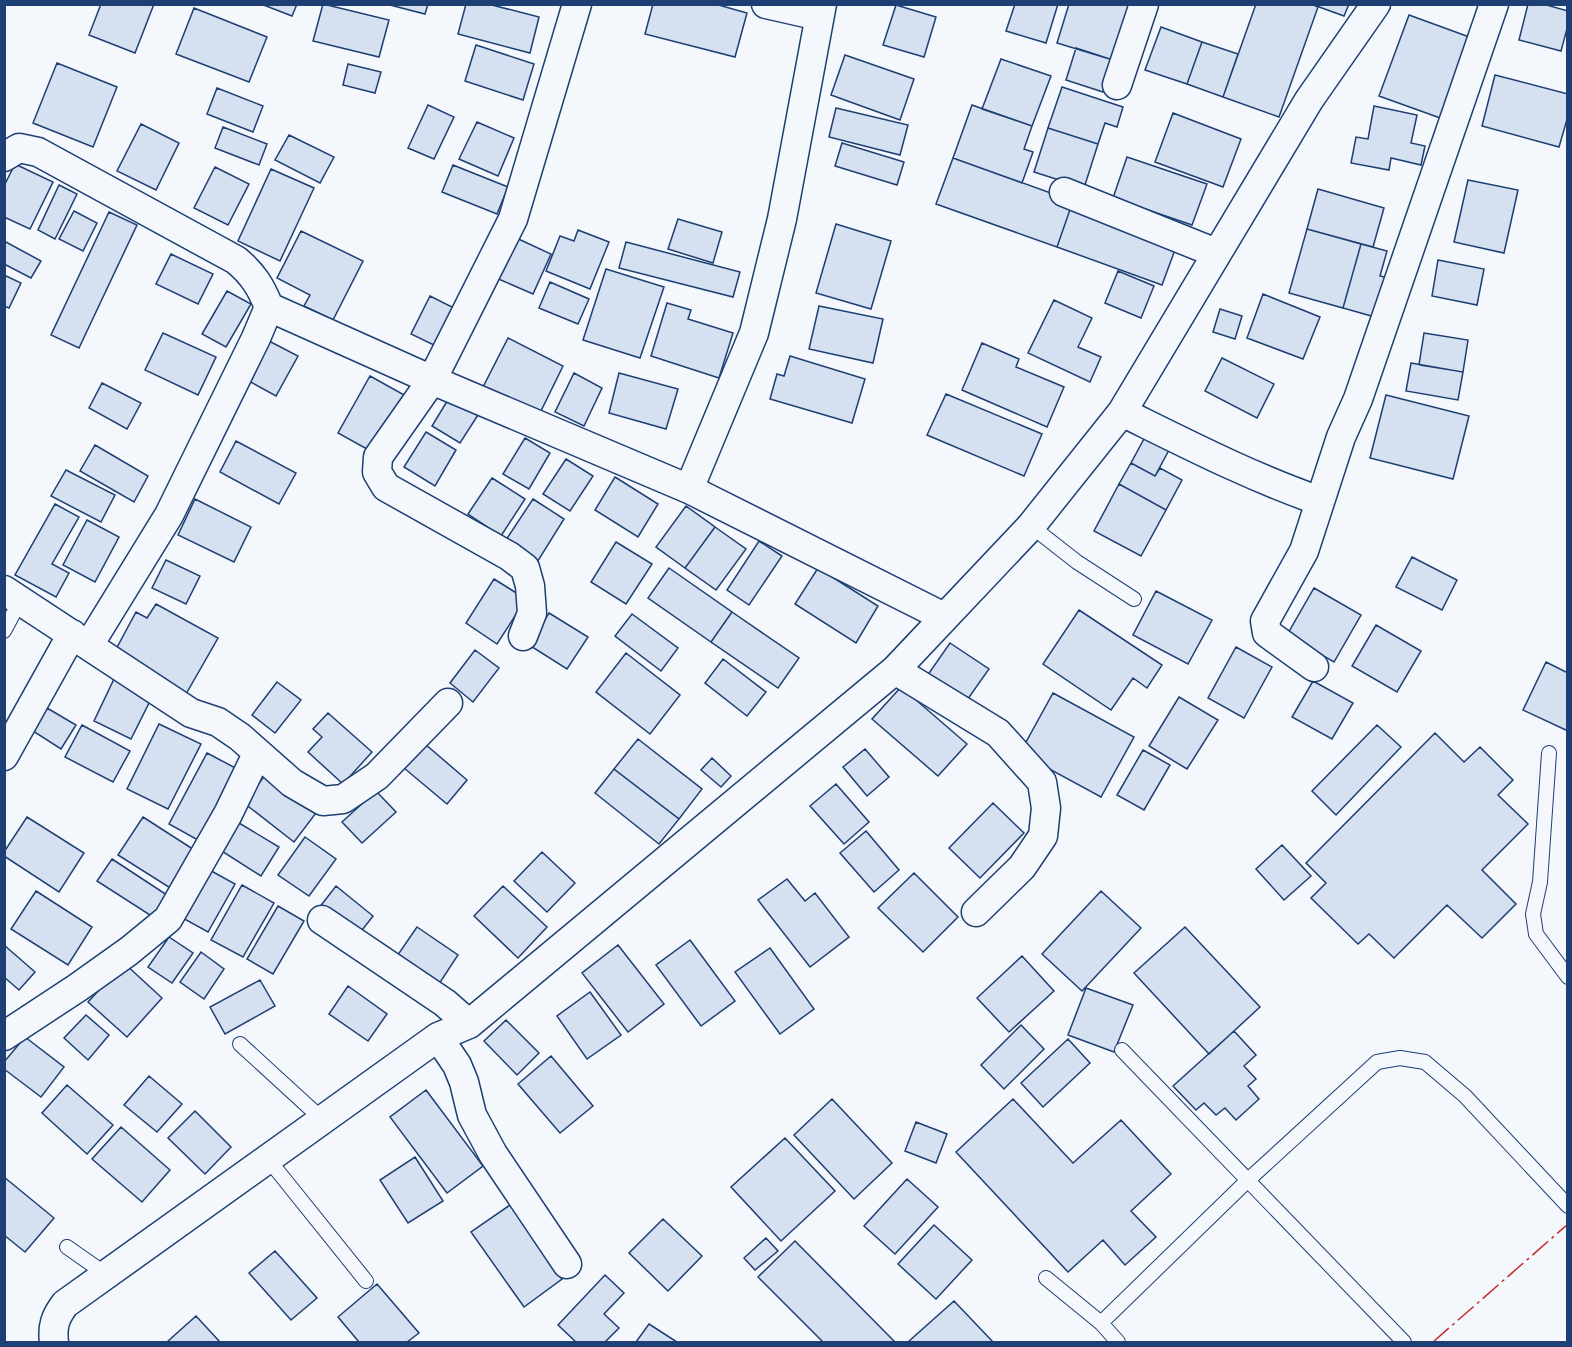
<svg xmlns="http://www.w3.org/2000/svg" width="1572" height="1347" font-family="'Fira Sans Condensed',sans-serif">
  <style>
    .building { fill: #d5e0f0; stroke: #1d3f73; stroke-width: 1.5 }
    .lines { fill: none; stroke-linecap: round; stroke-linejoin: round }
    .lane-casing { stroke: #1d3f73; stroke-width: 16 }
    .street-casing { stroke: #1d3f73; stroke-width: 31 }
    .lane { stroke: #f4f7fb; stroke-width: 14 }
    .street { stroke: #f4f7fb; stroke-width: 28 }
    .power { stroke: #c62828; stroke-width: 1.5; stroke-dasharray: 21 4.5 3 4.5; stroke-linecap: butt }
  </style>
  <rect width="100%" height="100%" fill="#f4f7fb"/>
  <!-- building -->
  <path class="building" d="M101 4H154L135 53 89 35Z
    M261 4H297L292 16Z
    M323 4 389 20 379 57 313 41Z
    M386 4H428L425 14Z
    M466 4H488L539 17 530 53 458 34Z
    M653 4H715L747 13 735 57 645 34Z
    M1015 4H1058L1046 43 1006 31Z
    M1069 4H1131L1113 60 1057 43Z
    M1256 4H1311L1318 7 1279 117 1223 97Z
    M1311 4H1349L1344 16Z
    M1528 4H1543L1568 11V25L1561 51 1519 40Z
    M896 5 936 17 924 57 883 45Z
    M194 8 267 37 249 82 176 54Z
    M1409 15 1472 38 1443 119 1379 96Z
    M1161 27 1202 42 1187 84 1145 70Z
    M1202 42 1238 54 1223 97 1187 84Z
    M476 45 534 64 523 100 465 81Z
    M1076 48 1113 60 1103 92 1066 80Z
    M845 55 914 79 900 120 831 95Z
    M1001 59 1051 76 1032 126 982 109Z
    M57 63 117 87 93 147 33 123Z
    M348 64 381 72 375 93 343 85Z
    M1495 75 1568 94V116L1559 147 1482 126Z
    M1062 87 1123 107 1117 127 1105 123 1098 144 1048 128Z
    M217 88 263 106 253 132 207 114Z
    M428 105 454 117 434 159 408 148Z
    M972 105 1032 126 1024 149 1033 152 1022 183 953 158Z
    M1374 106 1417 115 1411 143 1425 146 1421 165 1391 158 1389 170 1351 163 1356 137 1368 139Z
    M836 108 908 125 900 155 829 137Z
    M1173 113 1241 139 1223 187 1155 162Z
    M477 122 514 138 498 176 459 159Z
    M141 124 179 143 156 190 117 171Z
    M223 127 267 144 259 165 215 148Z
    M1048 128 1098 144 1084 188 1034 172Z
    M289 135 334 157 320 183 275 160Z
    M842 143 904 162 897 185 835 166Z
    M1127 157 1207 184 1192 225 1113 198Z
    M953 158 1073 201 1057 247 936 204Z
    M15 164 53 182 30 229 4 217V186Z
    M453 165 508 187 497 214 442 192Z
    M215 167 249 184 228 225 194 208Z
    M271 169 314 188 280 261 238 241Z
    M1468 180 1518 190 1504 253 1454 242Z
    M59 185 77 194 55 239 38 230Z
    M1318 189 1384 208 1373 247 1307 229Z
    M1073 201 1179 239 1162 285 1057 247Z
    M74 211 97 223 83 251 59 239Z
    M109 212 137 225 79 348 51 335Z
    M678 219 722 232 713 263 668 249Z
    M836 224 891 241 871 309 816 293Z
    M1307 229 1361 244 1343 308 1289 293Z
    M578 230 609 242 590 289 546 271 560 236 574 241Z
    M301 231 363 261 333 320 304 306 310 295 277 278Z
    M512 236 551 254 533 294 494 277Z
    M4 241 41 261 31 278 4 264Z
    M626 242 740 272 733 297 619 268Z
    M1361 244 1387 251 1380 276 1393 279 1382 319 1343 308Z
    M171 254 213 274 198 304 156 284Z
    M1438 260 1484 269 1477 305 1432 296Z
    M606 269 664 287 640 358 583 340Z
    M1118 271 1154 286 1141 318 1105 303Z
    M4 275 21 283 9 308 4 306Z
    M550 282 589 299 578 324 539 308Z
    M227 291 251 304 226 347 202 334Z
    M1263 294 1320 317 1303 359 1247 338Z
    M430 296 458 310 440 348 411 334Z
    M1054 300 1092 318 1078 347 1101 357 1090 382 1028 353Z
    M667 303 691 310 688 319 733 333 719 378 651 356Z
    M819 306 883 319 873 363 809 349Z
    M1220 309 1242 316 1235 339 1213 332Z
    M163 333 216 357 198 395 145 370Z
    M1424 333 1468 340 1463 372 1419 365Z
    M508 338 563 366 537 419 481 391Z
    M269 341 298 356 276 396 247 380Z
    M982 343 1019 359 1016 367 1064 387 1047 427 962 390Z
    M790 356 865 379 852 423 770 399 777 374 784 376Z
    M1222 358 1274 384 1257 418 1205 391Z
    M1411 363 1463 372 1458 400 1406 391Z
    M574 373 602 388 584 426 555 412Z
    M619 373 678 389 666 429 609 413Z
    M370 376 406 396 374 453 338 433Z
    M102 383 141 403 127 429 89 408Z
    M946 394 1042 434 1024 476 927 435Z
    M1386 395 1469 416 1453 479 1370 458Z
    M449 398 478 415 460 443 432 426Z
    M426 432 456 450 435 486 404 467Z
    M1145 437 1169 450 1155 476 1131 463Z
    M525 438 550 453 529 489 503 474Z
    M236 441 296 473 279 504 220 472Z
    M95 445 148 476 134 502 80 471Z
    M566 459 593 476 570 511 543 494Z
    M1131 463 1155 476 1160 468 1182 480 1166 510 1119 484Z
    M66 470 115 495 101 522 51 496Z
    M615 477 658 504 638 537 595 510Z
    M492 478 525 499 501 536 468 514Z
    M1119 484 1166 510 1141 556 1094 531Z
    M195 499 251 527 234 562 178 535Z
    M533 499 564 519 536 564 504 543Z
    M55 504 79 517 52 564 69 573 56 597 15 575Z
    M686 506 715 527 685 568 656 547Z
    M87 520 119 537 95 582 63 565Z
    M715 527 746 549 716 590 685 568Z
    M759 541 782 556 749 605 727 590Z
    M616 542 652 564 626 604 591 582Z
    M1412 557 1457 580 1442 610 1396 587Z
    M166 560 200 576 186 604 152 588Z
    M669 568 732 612 711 642 648 598Z
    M818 568 878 606 856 643 795 604Z
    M494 579 526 599 497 644 466 623Z
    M1314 588 1361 615 1334 662 1287 635Z
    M1156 591 1212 620 1188 664 1133 635Z
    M156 604 218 638 186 694 114 653 136 612 147 618Z
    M1079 610 1162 665 1147 688 1133 678 1111 710 1043 664Z
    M732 612 799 658 778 688 711 642Z
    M549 613 588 637 567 669 529 645Z
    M632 614 678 648 661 671 615 636Z
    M1376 625 1421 651 1397 692 1352 666Z
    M950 643 989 669 965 703 927 676Z
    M1236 647 1272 667 1244 718 1208 698Z
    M475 650 499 668 473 702 450 683Z
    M626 653 680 695 650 734 596 692Z
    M723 659 766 692 747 716 705 683Z
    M1546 662 1568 673V731L1523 710Z
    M114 679 152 697 131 739 94 721Z
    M1313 681 1353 703 1332 739 1292 717Z
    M277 682 301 700 275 733 252 715Z
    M901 687 967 744 938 776 872 719Z
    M1053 693 1134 737 1101 797 1020 753Z
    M1179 697 1218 720 1187 769 1149 746Z
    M47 708 76 725 61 749 33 731Z
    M328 713 372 752 343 784 308 752 322 737 313 729Z
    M159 724 201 744 168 809 127 789Z
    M82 725 130 751 113 782 65 757Z
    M1377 725 1401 747 1336 815 1312 791Z
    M1435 733 1464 762 1480 747 1513 780 1498 795 1528 824 1482 870 1516 904 1482 938 1447 905 1394 958 1369 934 1358 944 1311 898 1326 883 1306 863Z
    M638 739 702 789 679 819 614 769Z
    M425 744 467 780 447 804 404 768Z
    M865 749 889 777 867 796 843 767Z
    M1143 750 1170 765 1144 810 1117 795Z
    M207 753 243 772 205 844 169 824Z
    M712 758 731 776 721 787 701 770Z
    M614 769 679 819 659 844 595 793Z
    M266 774 316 813 294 842 244 803Z
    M836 784 869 822 844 844 810 806Z
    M376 791 396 812 362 843 342 822Z
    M993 803 1024 833 980 878 949 848Z
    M27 817 84 853 59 892 4 856V852Z
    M143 817 199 853 175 891 118 855Z
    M234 820 279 847 261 876 217 848Z
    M866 831 899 870 874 892 840 853Z
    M305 837 336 859 309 896 278 875Z
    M1282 845 1311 876 1284 900 1256 869Z
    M542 852 575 883 547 912 514 881Z
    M112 859 167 895 153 917 97 881Z
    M206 868 235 884 208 932 179 916Z
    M914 873 958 917 923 952 878 908Z
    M787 879 805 901 815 893 849 937 810 967 758 900Z
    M242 885 274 903 243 957 211 940Z
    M336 886 373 916 356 938 319 908Z
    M503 886 547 927 518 958 474 916Z
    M36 891 92 927 68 965 11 929Z
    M1101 891 1141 928 1082 991 1042 954Z
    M278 906 304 921 273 974 247 959Z
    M417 927 458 955 439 984 397 956Z
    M1185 927 1260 1007 1209 1054 1134 973Z
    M169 937 193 953 172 983 148 967Z
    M690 940 735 1001 701 1026 656 965Z
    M4 945 35 972 19 990 4 977Z
    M618 945 664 1004 628 1032 582 973Z
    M770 948 814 1009 780 1034 735 972Z
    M201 952 224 969 204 999 180 982Z
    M1022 956 1054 991 1009 1032 977 998Z
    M124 963 162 998 127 1037 88 1002Z
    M260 980 275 1006 225 1034 210 1007Z
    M348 986 387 1014 368 1041 329 1014Z
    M1086 988 1133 1005 1114 1052 1068 1035Z
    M590 992 621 1035 587 1059 557 1016Z
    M86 1015 109 1035 88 1060 64 1038Z
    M506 1020 539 1053 517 1075 484 1041Z
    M1021 1025 1044 1049 1004 1089 981 1065Z
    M1234 1031 1256 1055 1244 1066 1256 1079 1248 1086 1259 1099 1236 1120 1225 1108 1216 1115 1204 1103 1196 1110 1173 1086Z
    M25 1037 64 1067 41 1097 4 1069V1062Z
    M1068 1039 1090 1063 1043 1107 1021 1083Z
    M551 1056 593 1106 560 1133 518 1084Z
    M149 1076 182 1104 157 1132 124 1105Z
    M67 1085 113 1125 87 1154 42 1113Z
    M426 1090 483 1166 447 1193 390 1117Z
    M832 1099 892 1163 854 1199 794 1135Z
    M1013 1099 1073 1163 1121 1120 1171 1174 1131 1211 1156 1237 1125 1265 1103 1240 1068 1272 956 1152Z
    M195 1111 231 1147 205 1174 168 1138Z
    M916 1122 947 1134 936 1163 905 1151Z
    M121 1127 170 1170 142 1202 92 1159Z
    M785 1138 835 1191 781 1241 731 1187Z
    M415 1157 443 1201 408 1223 380 1180Z
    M4 1177 54 1218 25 1252 4 1235Z
    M907 1179 938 1207 895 1254 864 1226Z
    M510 1205 562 1279 524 1307 471 1232Z
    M663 1219 702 1256 668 1291 629 1253Z
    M934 1225 972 1260 936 1299 898 1264Z
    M766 1238 778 1251 755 1270 744 1258Z
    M795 1241 894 1341 892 1342H823L758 1277Z
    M275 1251 317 1298 291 1320 249 1273Z
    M605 1275 624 1293 604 1314 619 1328 605 1342H576L558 1325Z
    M377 1284 419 1333 407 1342H359L338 1317Z
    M954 1301 993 1342H908Z
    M196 1316 220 1342H167Z
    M649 1324 677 1342H636Z"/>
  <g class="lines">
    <!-- lane casing -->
    <g class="lane-casing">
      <path id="lane" d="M1031 526 1077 562 1134 599
        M4 631 20 601
        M1549 753 1540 882 1533 914 1536 934 1568 977
        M240 1044 323 1120
        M1122 1050 1404 1342
        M268 1159 366 1281
        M67 1247 107 1275
        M1046 1278 1101 1323 1118 1342
        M1101 1323 1247 1181 1377 1062 1400 1058 1425 1062 1465 1096 1568 1206"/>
    </g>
    <!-- street casing -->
    <g class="street-casing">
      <path id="street" d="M766 4 819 16
        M1117 85 1144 4
        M4 157 19 148 38 152 236 260C253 274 261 287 269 307L256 338 169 515 89 645
        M1064 192 1216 253
        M269 307 432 380 689 489 944 617
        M1122 412C1187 444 1251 477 1320 501
        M689 489 754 333 782 219 822 4
        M4 590 191 713 218 722 240 737 292 783 323 801 343 799 377 776 448 703
        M523 636 532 613 530 586 525 568 509 556 386 487 377 472 378 457 432 380 513 219 577 4
        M1314 667 1267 633 1265 621 1304 551 1341 437 1358 399 1494 4
        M895 670 998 733 1042 782 1046 808 1043 836 1022 867 976 912
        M4 756 72 634
        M322 920 445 1003 469 1024
        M4 1036 77 988 129 951 168 919 228 814 257 754
        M438 1037 457 1065 464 1082 472 1115 493 1154 567 1264
        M54 1342C52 1327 55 1317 65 1304L438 1037 469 1024 895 670 1031 526 1122 412 1309 100 1376 4"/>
    </g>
    <!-- lane -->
    <use href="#lane" class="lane"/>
    <!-- street -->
    <use href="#street" class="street"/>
    <!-- power -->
    <path class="power" d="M1433 1342 1568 1224"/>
  </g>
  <!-- border -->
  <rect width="1572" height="1347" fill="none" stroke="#1d3f73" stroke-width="12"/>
</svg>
